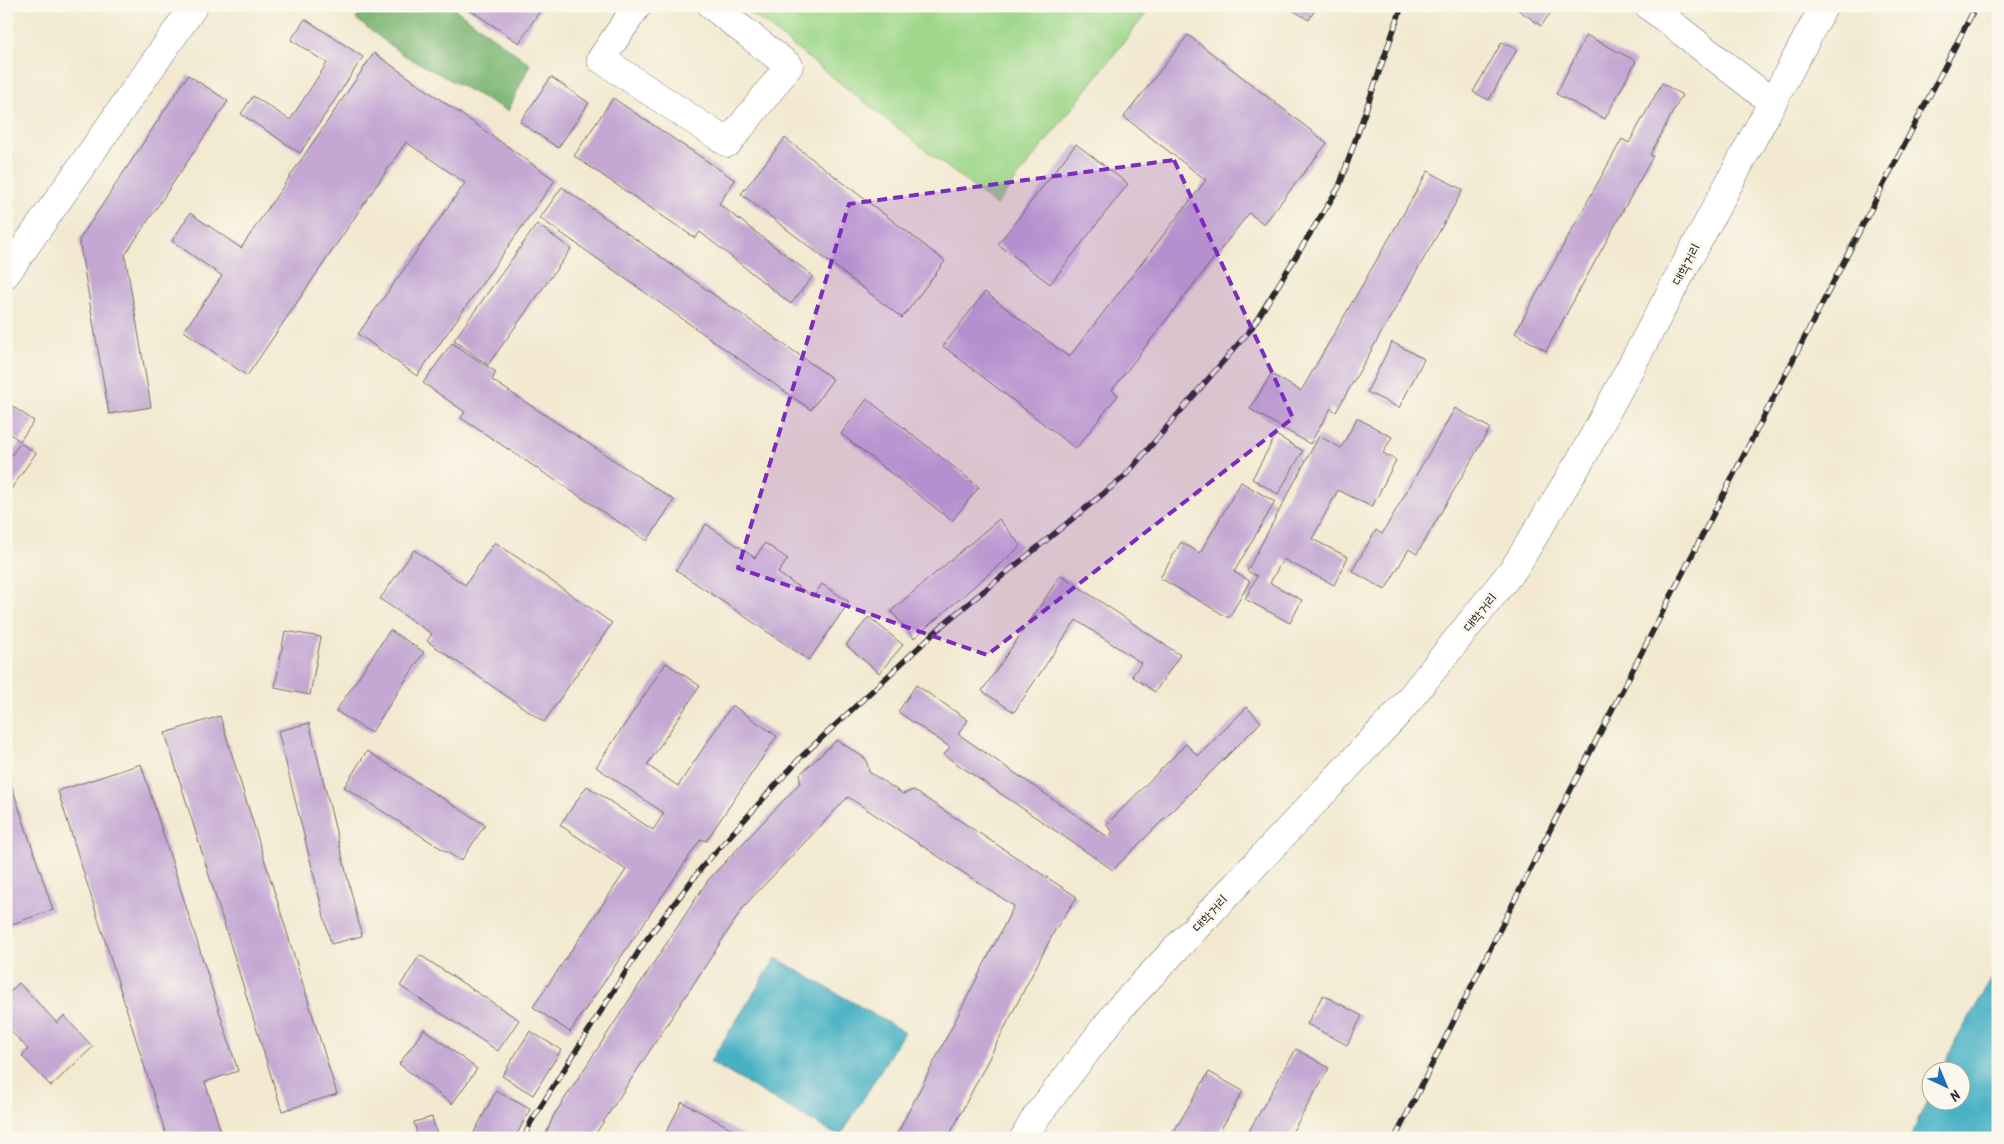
<svg xmlns="http://www.w3.org/2000/svg" width="2004" height="1144" font-family="Kalam,'Poor Story',sans-serif">
  <style>
    .green { fill: #9ed78a; stroke: #64815a }
    .forest { fill: #7eb876; stroke: #547250 }
    .water { fill: #46b1c4; stroke: #386e78 }
    .building { fill: #c4a8d3 }
    .lines { fill: none; stroke-linecap: round; stroke-linejoin: round }
    .minor-casing { stroke: #716e65; stroke-width: 29 }
    .major-casing { stroke: #716e65; stroke-width: 29 }
    .minor { stroke: #fff; stroke-width: 28 }
    .major { stroke: #fff; stroke-width: 28 }
    .rail-casing { stroke: #2b2b2b; stroke-width: 5.5 }
    .rail { stroke: #fbf7ec; stroke-width: 4; stroke-dasharray: 11; stroke-linecap: butt }
    .marked { fill: #7b2cbf; fill-opacity: 0.2; stroke: #7b2cbf; stroke-width: 4; stroke-dasharray: 10 6; stroke-linejoin: round }
    .labels { text-anchor: middle; stroke-width: 5; stroke-linejoin: round; paint-order: stroke }
    .street-label { font-size: 14px; fill: #2b2b2b; stroke: #fbf7ec }
  </style>
  <rect width="100%" height="100%" fill="#fbf7ec"/>
  <filter id="ink" filterUnits="userSpaceOnUse"><feTurbulence type="fractalNoise" baseFrequency=".02" numOctaves="2"/><feDisplacementMap in="SourceGraphic" scale="10" xChannelSelector="R" yChannelSelector="G"/><feConvolveMatrix kernelMatrix="1 2 1 2 8 2 1 2 1" color-interpolation-filters="sRGB"/></filter>
  <filter id="wash" filterUnits="userSpaceOnUse"><feTurbulence type="fractalNoise" baseFrequency=".0096" numOctaves="4" result="noise"/><feDisplacementMap in="SourceGraphic" scale="20" xChannelSelector="R" yChannelSelector="G"/><feGaussianBlur stdDeviation="1.12" result="paint"/><feColorMatrix in="noise" values="0 0 0 0 0 0 0 0 0 0 0 0 0 0 0 0 0 1.4 0 .05"/><feComposite in="paint" operator="in"/></filter>
  <g filter="url(#wash)">
    <rect width="100%" height="100%" fill="#f2e9d0"/>
    <!-- green -->
    <path class="green" d="M742 6H1152L996 205Z"/>
    <!-- forest -->
    <path class="forest" d="M365 6H458L456 10 530 64 508 111 402 54 356 19Z"/>
    <!-- water -->
    <path class="water" d="M776 958 904 1032 840 1137 710 1062Z
      M1998 968V1138H1910L1931 1092 1932 1102H1962V1072L1941 1071 1956 1040Z"/>
    <g id="blocks">
      <!-- building -->
      <path class="building" d="M468 6H543L519 43 467 8Z
        M1286 6H1317L1309 20Z
        M1513 6H1551L1554 8 1541 26Z
        M305 19 363 57 300 153 241 114 253 96 290 120 327 63 291 40Z
        M1188 35 1327 143 1264 224 1249 213 1112 390 1118 395 1076 449 943 346 985 292 1069 357 1206 180 1124 117Z
        M1586 35 1636 61 1605 119 1556 94Z
        M1502 42 1517 50 1489 100 1473 92Z
        M374 53 555 180 417 376 358 334 465 183 406 142 247 376 184 331 222 276 172 241 190 213 241 248Z
        M188 75 228 101 125 255 151 407 109 414 79 240Z
        M551 77 589 103 558 148 520 122Z
        M1662 83 1682 95 1650 155 1653 156 1546 351 1515 333 1622 139 1629 143Z
        M613 98 735 180 719 204 813 276 791 304 700 232 695 238 574 156Z
        M785 138 945 261 902 318 741 194Z
        M1076 144 1128 184 1050 284 998 244Z
        M1428 171 1463 190 1336 412 1331 408 1310 444 1250 409 1271 374 1301 391Z
        M562 187 833 379 811 410 540 218Z
        M537 224 571 249 488 365 454 340Z
        M1392 342 1424 359 1399 408 1367 392Z
        M452 343 496 372 492 380 674 500 647 541 461 418 465 412 423 383Z
        M867 399 979 487 952 521 841 434Z
        M6 402 34 421 20 441 6 431Z
        M1455 408 1490 428 1417 554 1409 549 1385 590 1352 571 1376 530 1382 534Z
        M1357 418 1392 437 1383 453 1396 460 1372 507 1338 490 1312 539 1348 557 1334 585 1283 559 1270 583 1302 600 1290 623 1245 599 1257 576 1247 571 1319 436 1341 448Z
        M1276 435 1303 451 1278 494 1252 479Z
        M20 443 36 453 11 489 6 486V463Z
        M1241 482 1275 502 1234 572 1250 581 1229 618 1160 578 1181 542 1200 553Z
        M999 519 1021 546 914 638 891 611Z
        M706 524 755 558 765 543 788 559 778 573 813 597 822 584 849 602 809 660 676 570Z
        M495 542 612 623 544 722 427 641 432 634 380 599 414 550 465 585Z
        M1061 575 1180 655 1155 692 1132 676 1141 663 1076 620 1014 712 982 691Z
        M869 617 903 645 879 673 846 645Z
        M390 630 424 652 371 733 336 711Z
        M285 631 321 637 310 695 275 688Z
        M666 663 700 686 647 765 678 786 732 705 777 736 706 841 701 839 570 1032 533 1007 626 870 560 825 587 786 653 830 664 813 596 767Z
        M916 685 968 720 958 734 1108 837 1113 832 1106 825 1186 744 1198 756 1247 707 1261 722 1113 870 944 755 950 747 898 712Z
        M220 716 337 1094 282 1111 165 733Z
        M309 723 362 936 331 944 278 731Z
        M837 740 866 759 869 772 903 794 913 790 1077 897 1056 928 948 1138H895L1014 906 848 797 745 905 596 1133 605 1138H544L554 1115 708 880 800 783V774Z
        M367 751 485 825 461 861 344 787Z
        M141 764 238 1071 205 1082 223 1138H167L58 791Z
        M9 778 53 910 6 926V779Z
        M420 955 519 1020 498 1051 400 986Z
        M19 983 57 1023 64 1016 93 1047 51 1086 22 1056 28 1049 6 1026V996Z
        M1323 995 1362 1016 1347 1045 1307 1024Z
        M424 1029 477 1069 452 1104 399 1064Z
        M530 1031 561 1050 533 1095 502 1076Z
        M1296 1049 1329 1068 1289 1138H1245Z
        M1209 1072 1243 1091 1216 1138H1170Z
        M496 1091 530 1109 515 1138H471Z
        M682 1102 749 1138H663Z
        M432 1117 438 1138H418L414 1122Z"/>
    </g>
  </g>
  <g filter="url(#ink)">
    <use href="#blocks" fill-opacity="0" stroke="#716e65" stroke-width="1"/>
    <g class="lines">
      <!-- minor casing -->
      <g class="minor-casing">
        <path id="minor" d="M637 6 601 59 728 143 789 66 712 6
          M1649 6 1772 102
          M6 274 194 6"/>
      </g>
      <!-- major casing -->
      <g class="major-casing">
        <path id="major" d="M1024 1138 1036 1117 1120 1008 1399 712 1515 567 1584 454 1824 6"/>
      </g>
      <!-- minor -->
      <use href="#minor" class="minor"/>
      <!-- major -->
      <use href="#major" class="major"/>
      <!-- rail casing -->
      <g class="rail-casing">
        <path id="rail" d="M524 1138 531 1122 644 943 703 866 800 758 947 621 1125 476 1251 329 1339 187 1402 6
          M1395 1138 1552 826 1976 6"/>
      </g>
      <!-- rail -->
      <use href="#rail" class="rail"/>
    </g>
  </g>
  <!-- marked area -->
  <path class="marked" d="M1174 160 1293 418 987 655 738 568 849 204Z"/>
  <g class="labels">
    <!-- street labels -->
    <g class="street-label">
      <text transform="translate(1686 264) rotate(-62)" y="5">대학거리</text>
      <text transform="translate(1480 612) rotate(-51)" y="5">대학거리</text>
      <text transform="translate(1210 913) rotate(-47)" y="5">대학거리</text>
    </g>
  </g>
  <!-- margin -->
  <rect width="2004" height="1144" fill="none" stroke="#fbf7ec" stroke-width="25"/>
  <!-- north arrow -->
  <g transform="translate(1946 1086) rotate(136)"><circle r="24" fill="#fbf7ec" stroke="#a8a59f"/>
  <path d="M0-4L9 19L0 12L-9 19Z" fill="#1f6fb2"/>
  <text y="-8" font-size="14" font-weight="bold" text-anchor="middle" fill="#2b2b2b">N</text>
  </g>
</svg>
